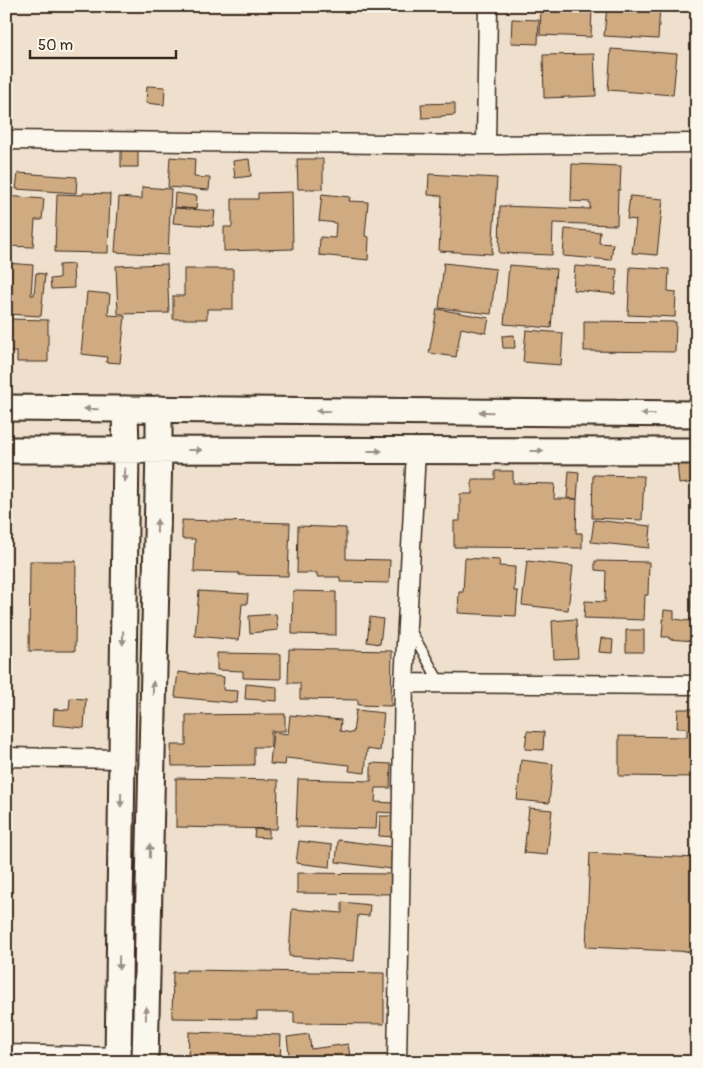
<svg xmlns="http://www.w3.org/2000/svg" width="703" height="1068" font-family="Pangolin,sans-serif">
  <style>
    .building { fill: #d0ab82; stroke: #3b2a1e }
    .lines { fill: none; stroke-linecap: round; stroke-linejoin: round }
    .lane-casing { stroke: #3b2a1e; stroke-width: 12 }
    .street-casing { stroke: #3b2a1e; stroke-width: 21 }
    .secondary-casing { stroke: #3b2a1e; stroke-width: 29 }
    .lane { stroke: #fbf7ec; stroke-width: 9 }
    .street { stroke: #fbf7ec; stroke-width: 18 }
    .secondary { stroke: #fbf7ec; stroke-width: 25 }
    .oneway { fill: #9b9085 }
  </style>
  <rect width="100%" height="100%" fill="#eee0cc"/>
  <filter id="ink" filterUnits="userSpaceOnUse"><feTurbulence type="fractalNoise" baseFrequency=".02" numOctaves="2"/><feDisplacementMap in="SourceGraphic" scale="10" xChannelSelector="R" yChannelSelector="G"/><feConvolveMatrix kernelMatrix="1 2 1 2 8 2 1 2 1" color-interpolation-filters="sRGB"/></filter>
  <g filter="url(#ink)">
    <!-- building -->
    <path class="building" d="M541 6H592L591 37 540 35Z
      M607 6H660L658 39 604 36Z
      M512 19 539 20 538 44 511 43Z
      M611 49 677 54 673 95 608 90Z
      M594 54 596 96 544 98 543 55Z
      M147 86 165 87 164 105 146 103Z
      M455 103V115L441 116V117L422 118 421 104Z
      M121 150H138V167H121Z
      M170 157 195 159 194 177 210 178 209 190 168 187Z
      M249 159 251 176 235 178 233 161Z
      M297 159H323V189H298Z
      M572 164 621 166 620 190H618L617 225 553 223 552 255 499 253 500 206 590 209V202L571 201Z
      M18 173 77 177 76 193 16 189Z
      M429 174 497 178 492 254 439 251 442 196 428 195Z
      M142 187 171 189 168 255 115 252 119 197 142 199Z
      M292 192 293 249 224 251V227H232V199H258V193Z
      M83 193 110 194 108 253 55 252 57 194 83 195Z
      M175 193 197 196 196 209 174 207Z
      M322 194 350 197 349 201 368 202 365 236 369 237 368 260 319 255 320 237 335 238 336 223 319 221Z
      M6 196 44 199 42 220H35L33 247 6 246Z
      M630 196 663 199 657 255 632 253 636 220 627 219Z
      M175 208 215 211 213 226 173 223Z
      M565 229 600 232 599 243 613 244 611 260 563 256Z
      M6 263 33 265 31 295H34L36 273 45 274 41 316 6 314Z
      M444 263 496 269 491 314 439 308Z
      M73 264 74 288 51 289 50 279 59 278V265Z
      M167 264 169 313 118 314 116 266Z
      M509 265 556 269 551 328 504 324Z
      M575 266 617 269 615 294 573 290Z
      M630 267 669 269 668 291 676 292 675 317 628 315Z
      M184 269H233V309H207V319H173V296H184Z
      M87 292 110 294 108 315 125 316 120 363 106 362 107 357 81 354Z
      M437 309 489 318 486 333 461 328 456 357 429 353Z
      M6 319 48 320V362H17V352H6Z
      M584 321 676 322 675 352 584 351Z
      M526 330 563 333 561 365 523 362Z
      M514 335 515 348H503L502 336Z
      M695 459 697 482 679 484 677 461Z
      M495 471H513V483L555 484 554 499H577L576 533H582V548L454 547V521H460V494H472V479H495Z
      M569 471 579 472 577 499 567 498Z
      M593 475 644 476 642 520 592 518Z
      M182 520 290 523 288 576 239 575V573L194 572 195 539H182Z
      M594 520 651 526 649 548 591 542Z
      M298 526 346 528V559L390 560 389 583 340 582V577H317V573H297Z
      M465 558 500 560 499 566 515 567 514 591H518L516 616 458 613 459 592H463Z
      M30 561H76L75 651H29Z
      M527 561 573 566 568 610 522 605Z
      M595 561 649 562 648 595H645L644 620 584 618 585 601 605 602 606 571 595 570Z
      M692 589H697V609H691Z
      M199 591 248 594 247 604H242L239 640 195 636Z
      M293 591 336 592V635L292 634Z
      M664 610 674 611V619L690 621 691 612 697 613V650H693L694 641 669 639V637H662Z
      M276 614 278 630 250 633 249 616Z
      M370 617 383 619 380 644 367 642Z
      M576 619 578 658 554 659 552 621Z
      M626 630H644V652H626Z
      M601 638 613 640 612 653 599 652Z
      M289 649 392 651 391 706 358 705V700L300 699V683H288Z
      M217 653 281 654V679L243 678V671L217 670Z
      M178 672 224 677 223 690 238 691 237 703 175 697Z
      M246 684 277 687V701L245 699Z
      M70 698 86 699 84 728 53 725 54 709 69 710Z
      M678 709H697V777L619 776V736L687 737V728H677Z
      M356 710 384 713 380 751 367 749 365 773 349 771 350 765 286 758 285 765 270 764 273 732 288 734 290 715 341 720 340 731 353 733Z
      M285 714V731H271V747H254V765L172 766 171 745H186V715Z
      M527 731 544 732 543 750 525 749Z
      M521 760 553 764 549 803 517 800Z
      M371 763 391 764 390 788H376L375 802 395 803 394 813 377 812 376 829 296 827 298 779 371 781Z
      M176 778 278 780 277 829 176 827Z
      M529 808 552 810 547 855 524 853Z
      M380 816H396L395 837 379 836Z
      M255 829 269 830V838L254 837Z
      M338 840 394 847 392 869 336 862Z
      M299 841 332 845 330 867 296 863Z
      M590 853 697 858V952L586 947Z
      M297 873 393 874V894L297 893Z
      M342 902 370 905 369 916 358 915 354 961 289 956 292 909 342 913Z
      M186 970 384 973V1024L294 1023V1012H257V1019L172 1018 173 972H186Z
      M189 1032 281 1035 280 1062H188Z
      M309 1034 311 1049 348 1044 351 1062H290L287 1037Z"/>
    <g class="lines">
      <!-- lane casing -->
      <g class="lane-casing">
        <path id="lane" d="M410 629 440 683"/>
      </g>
      <!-- street casing -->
      <g class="street-casing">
        <path id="street" d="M6 140 486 145 697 143
          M486 145 488 6
          M404 683 697 685
          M6 757 122 759
          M6 1054 118 1057
          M397 1062 404 683 416 451"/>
      </g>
      <!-- secondary casing -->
      <g class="secondary-casing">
        <path id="secondary" d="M6 408 697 414
          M6 450 697 451
          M118 1062 126 450 125 409
          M145 1062 159 450V409"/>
      </g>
      <!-- lane -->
      <use href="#lane" class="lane"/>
      <!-- street -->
      <use href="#street" class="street"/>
      <!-- secondary -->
      <use href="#secondary" class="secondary"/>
    </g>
    <!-- one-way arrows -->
    <defs><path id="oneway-solid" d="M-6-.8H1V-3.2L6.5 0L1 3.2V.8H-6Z" transform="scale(1.25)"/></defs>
    <g class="oneway">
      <use href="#oneway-solid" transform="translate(91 409) rotate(-179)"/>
      <use href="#oneway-solid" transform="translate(323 411) rotate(-179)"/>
      <use href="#oneway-solid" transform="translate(486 412) rotate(-179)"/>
      <use href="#oneway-solid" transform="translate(648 414) rotate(-179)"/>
      <use href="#oneway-solid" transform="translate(195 450)"/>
      <use href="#oneway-solid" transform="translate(375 451)"/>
      <use href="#oneway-solid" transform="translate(537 451)"/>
      <use href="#oneway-solid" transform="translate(125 475) rotate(91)"/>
      <use href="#oneway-solid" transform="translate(157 526) rotate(-89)"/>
      <use href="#oneway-solid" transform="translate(123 638) rotate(91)"/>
      <use href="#oneway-solid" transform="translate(153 688) rotate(-89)"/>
      <use href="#oneway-solid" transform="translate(121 800) rotate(91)"/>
      <use href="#oneway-solid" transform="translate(150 851) rotate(-89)"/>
      <use href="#oneway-solid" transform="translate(119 963) rotate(91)"/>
      <use href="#oneway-solid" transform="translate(146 1013) rotate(-89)"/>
    </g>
  </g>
  <!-- margin -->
  <rect width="703" height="1068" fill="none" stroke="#fbf7ec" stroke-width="25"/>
  <rect x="12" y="12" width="678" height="1043" fill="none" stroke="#3b2a1e" stroke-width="2" filter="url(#ink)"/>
  <!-- scale -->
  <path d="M30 50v8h146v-8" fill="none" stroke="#3b2a1e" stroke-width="2.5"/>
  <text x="38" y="50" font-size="15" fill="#3b2a1e" stroke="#fbf7ec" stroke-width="4" paint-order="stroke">50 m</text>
</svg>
